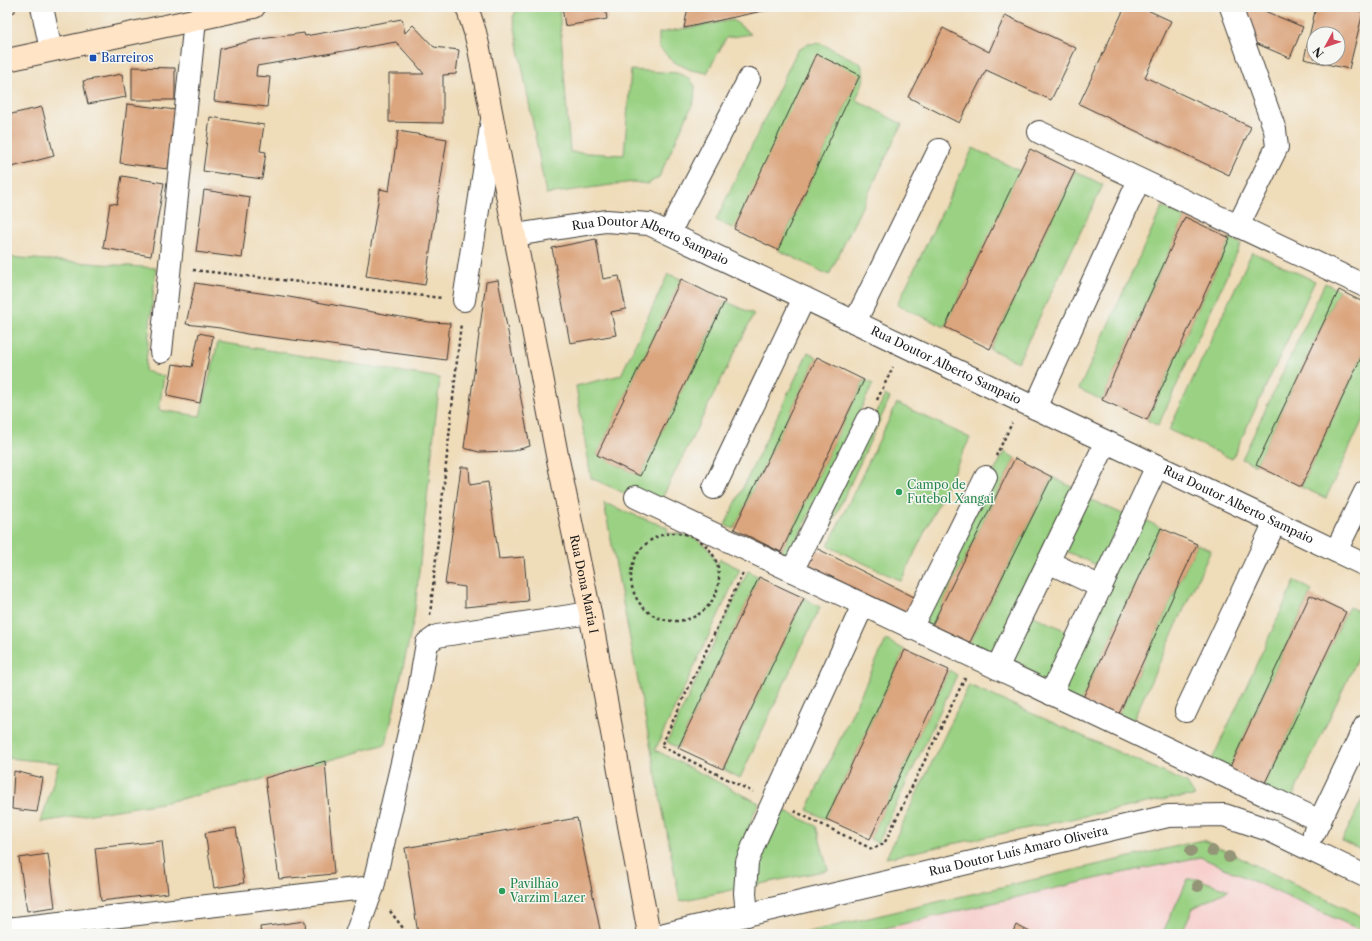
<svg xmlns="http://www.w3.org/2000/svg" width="1372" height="941" font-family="'Libre Caslon Text',serif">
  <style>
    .built { fill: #f7d0cd }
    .green { fill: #9ad183; stroke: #5b7650 }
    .building { fill: #dba57e; fill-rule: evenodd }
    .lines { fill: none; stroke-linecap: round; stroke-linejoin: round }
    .minor-casing { stroke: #3c3934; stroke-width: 24 }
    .secondary-casing { stroke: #3c3934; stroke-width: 24 }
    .path { stroke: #3c3934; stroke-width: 2.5; stroke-dasharray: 3 3; stroke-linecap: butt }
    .minor { stroke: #fff; stroke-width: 22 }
    .secondary { stroke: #ffe4c6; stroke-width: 22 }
    .tree { fill: #939576 }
    .transit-dot { fill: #1a4fb4; stroke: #f6f6f2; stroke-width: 1.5 }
    .leisure-dot { fill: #2e9e5b; stroke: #f6f6f2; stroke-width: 1.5 }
    .labels { text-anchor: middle; stroke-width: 3; stroke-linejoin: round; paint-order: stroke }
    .transit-label { font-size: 12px; fill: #164399; stroke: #f6f6f2; text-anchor: start }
    .street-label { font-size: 12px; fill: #1c1c1c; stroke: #f6f6f2 }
    .leisure-label { font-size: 12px; fill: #27864d; stroke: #f6f6f2; text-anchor: start }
  </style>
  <rect width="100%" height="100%" fill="#f6f6f2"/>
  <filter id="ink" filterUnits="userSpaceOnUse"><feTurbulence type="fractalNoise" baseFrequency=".025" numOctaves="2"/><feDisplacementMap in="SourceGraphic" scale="8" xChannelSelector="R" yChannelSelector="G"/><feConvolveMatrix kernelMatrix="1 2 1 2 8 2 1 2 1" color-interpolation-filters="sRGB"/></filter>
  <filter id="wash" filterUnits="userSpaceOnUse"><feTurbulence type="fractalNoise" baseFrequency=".012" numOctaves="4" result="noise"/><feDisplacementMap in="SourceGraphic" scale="16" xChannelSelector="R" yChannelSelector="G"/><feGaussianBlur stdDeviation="0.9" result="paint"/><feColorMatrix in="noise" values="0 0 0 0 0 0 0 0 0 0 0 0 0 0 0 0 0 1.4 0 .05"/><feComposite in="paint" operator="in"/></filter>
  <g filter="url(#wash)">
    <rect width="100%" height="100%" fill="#efdcb9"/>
    <!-- built -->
    <path class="built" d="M1203 840 1365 918V934H800Z"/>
    <!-- green -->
    <path class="green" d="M518 7H559L570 152 624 155 631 70 677 73 689 78 695 86 694 101 659 177 648 184 633 182 546 194 513 17Z
      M733 20 751 34 726 38 707 73 691 70 672 61 659 47V33Z
      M820 43 860 63C868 78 861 86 856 100L902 124 829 275 778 250 860 75 734 229 716 220 797 51 808 44Z
      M973 148 1020 171 945 327 897 305Z
      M1075 171 1103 185 1018 362 990 349Z
      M1162 207 1185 217 1102 400 1079 389Z
      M1230 238 1241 244 1158 426 1147 420Z
      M1252 252 1315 281 1232 459 1169 430Z
      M7 257 156 268 145 371 164 376 159 410 200 416 218 342 440 378 414 618 386 744 245 784 167 802 41 822 59 763 7 758Z
      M668 274 681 279 597 455 640 476 725 301 754 314 657 508 591 478 576 386 621 375Z
      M1325 283 1339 290 1256 465 1242 459Z
      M1365 349V415L1326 498 1301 487Z
      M808 352 817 357 734 529 725 525Z
      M864 380 873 384 789 556 781 552Z
      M885 395 890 398 824 541 818 539Z
      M897 403 970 438 901 581 828 546Z
      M1004 452 1015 458 929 631 918 626Z
      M1052 477 1076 489 991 662 966 650Z
      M1083 496 1127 516 1103 568 1059 548Z
      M604 503 668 528 667 533C690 533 709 541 717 565L720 559 740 569 655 750 759 803 753 815 737 863V889L680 901Z
      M1137 516 1161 528 1081 702 1055 694Z
      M1197 544 1211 550 1129 729 1117 718Z
      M748 571 759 577 678 748 667 742Z
      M1295 581 1312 590 1228 771 1211 762Z
      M804 598 820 607 740 778 723 769Z
      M1349 607 1365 614V642L1291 800 1263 787 1346 612Z
      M1027 613 1071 633 1047 686 1003 666Z
      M886 640 905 650 826 819 807 810Z
      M949 670 957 675 878 843 870 839Z
      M969 685 1187 783 1195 796 1171 798 886 858Z
      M1365 794V852L1342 841Z
      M781 809 816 826 828 870 755 885V862Z
      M1203 840 1365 918V932L1200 857 1112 875 860 934H800Z
      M1188 879H1198L1229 890 1193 908 1181 934H1162Z"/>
    <g id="blocks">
      <!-- building -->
      <path class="building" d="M7 7H15V12L7 14Z
        M562 7H605L607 19 565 26Z
        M688 7H776V8L684 28Z
        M1125 7H1141L1171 21 1145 77 1251 127 1229 175 1079 104Z
        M1245 7H1255L1303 27 1290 58 1234 34Z
        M1316 7H1356L1355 10 1363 12 1349 69 1304 59ZM1314 34H1338V58H1314Z
        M1005 15 1076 48 1051 100 986 70 959 123 908 97 943 28 989 52Z
        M402 19 405 33 413 25 434 47 459 50 456 74 443 75V123L389 122V74H424L416 64 396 42 257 66 256 76 270 77 267 107 214 101 220 49 254 40 304 33 305 36Z
        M816 54 860 75 778 250 734 229Z
        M132 67 175 68V100H132Z
        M122 74 126 97 88 104 83 81Z
        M127 104 176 110 168 169 120 163Z
        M42 107 54 156 12 167 7 146V115Z
        M210 117 264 125 260 151 266 152 262 179 203 171Z
        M398 131 447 139 425 285 366 276 380 189 389 191Z
        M1030 149 1075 171 990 349 945 327Z
        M122 176 164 183 151 256 103 248 110 203 117 204Z
        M204 190 250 197 242 258 196 252Z
        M1185 217 1230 238 1147 420 1102 400Z
        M596 239 603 279 619 276 626 309 611 312 616 335 570 343 552 248Z
        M681 279 725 301 640 476 597 455Z
        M498 280 530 446 513 451 479 452 464 448 486 282Z
        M195 283 253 292 289 297 429 322 450 323 446 360 247 334 220 328 186 324Z
        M1339 290 1365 303V349L1301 487 1256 465Z
        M199 333 213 336 200 403 167 396 173 364 192 367Z
        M817 357 864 380 781 552 734 529Z
        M1015 458 1052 477 966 650 929 631Z
        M461 467H469L470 485 488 482 499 559 524 557 528 601 465 607V587L445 584Z
        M1161 528 1197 544 1117 718 1081 702Z
        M814 547 918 599 907 621 803 569Z
        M759 577 804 598 723 769 678 748Z
        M1310 595 1346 612 1263 787 1228 771Z
        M905 650 949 670 870 839 826 819Z
        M325 761 334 874 279 879 265 778Z
        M14 771 43 778 37 812 12 809Z
        M577 818 601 934H418L405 848Z
        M236 828 244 883 214 888 205 833Z
        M162 841 168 893 101 901 95 848Z
        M48 854 55 907 27 911 19 858Z
        M305 921 306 934H261L260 927Z
        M1016 925 1034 934H1012Z
        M225 931 226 934H208V933Z"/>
    </g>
  </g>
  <g filter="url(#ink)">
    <use href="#blocks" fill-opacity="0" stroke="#3c3934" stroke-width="1"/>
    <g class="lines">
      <!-- minor casing -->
      <g class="minor-casing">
        <g id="minor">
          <path d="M42 7 51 50"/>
          <path d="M1231 7 1275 130 1277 147 1238 226"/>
          <path d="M1039 132 1365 286"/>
          <path d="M669 233 749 79"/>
          <path id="s1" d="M515 235 606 221 649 224 1365 565"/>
          <path d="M464 300 492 120"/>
          <path d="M855 322 939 150"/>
          <path d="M161 352 195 20"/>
          <path d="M1035 408 1139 180"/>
          <path d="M714 488 804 298"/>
          <path d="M636 497 1320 821"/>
          <path d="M1336 551 1365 492"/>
          <path d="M1048 562 1101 587"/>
          <path d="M792 571 867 420"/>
          <path d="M911 628 986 477"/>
          <path d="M997 668 1106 442"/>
          <path d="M1051 694 1157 466"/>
          <path d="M1186 711 1275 522"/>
          <path d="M1314 833 1365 726"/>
          <path d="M747 915 745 893 747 862 756 839 863 605"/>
          <path d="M7 929 373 887"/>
          <path d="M356 934 373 887 419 690 427 643 437 636 590 613"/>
          <path id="s2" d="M665 934 1168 816 1224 815 1269 830 1365 876"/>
        </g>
      </g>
      <!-- secondary casing -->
      <g class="secondary-casing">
        <g id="secondary">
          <path id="s3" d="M467 7 475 32 479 49 557 455 590 613 649 934"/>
          <path d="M7 60 254 7"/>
        </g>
      </g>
      <!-- path -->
      <path class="path" d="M193 270 442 298
        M877 400 893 367
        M996 456 1012 423
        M631 577a44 44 0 1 1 88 0a44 44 0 1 1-88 0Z
        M743 573 661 746 753 792
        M430 615 461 323
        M794 811 872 849 884 844 965 678
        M390 911 403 928 404 934"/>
      <!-- minor -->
      <use href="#minor" class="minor"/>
      <!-- secondary -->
      <use href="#secondary" class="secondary"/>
    </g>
    <!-- trees -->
    <g class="tree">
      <circle cx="1191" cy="851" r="6"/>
      <circle cx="1212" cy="851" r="6"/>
      <circle cx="1229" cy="857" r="6"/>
      <circle cx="1198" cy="886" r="6"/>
    </g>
  </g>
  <!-- markers -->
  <rect class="transit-dot" x="89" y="54" width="8" height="8" rx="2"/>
  <g class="leisure-dot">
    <circle cx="899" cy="492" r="4"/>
    <circle cx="502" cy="891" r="4"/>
  </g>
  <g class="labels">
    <!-- transit labels -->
    <g class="transit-label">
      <text x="101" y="62">Barreiros</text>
    </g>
    <!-- street labels -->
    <g class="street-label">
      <text dy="4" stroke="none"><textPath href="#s1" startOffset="140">Rua Doutor Alberto Sampaio</textPath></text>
      <text dy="4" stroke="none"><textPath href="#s1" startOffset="464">Rua Doutor Alberto Sampaio</textPath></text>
      <text dy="4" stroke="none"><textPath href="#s1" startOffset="788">Rua Doutor Alberto Sampaio</textPath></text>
      <text dy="4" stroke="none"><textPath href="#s3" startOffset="589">Rua Dona Maria I</textPath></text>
      <text dy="4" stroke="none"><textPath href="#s2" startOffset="363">Rua Doutor Luís Amaro Oliveira</textPath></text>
    </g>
    <!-- leisure labels -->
    <g class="leisure-label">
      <text x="907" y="489">Campo de<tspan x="907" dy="14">Futebol Xangai</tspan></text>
      <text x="510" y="888">Pavilhão<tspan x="510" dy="14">Varzim Lazer</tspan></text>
    </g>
  </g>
  <!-- margin -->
  <rect width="1372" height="941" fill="none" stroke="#f6f6f2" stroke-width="24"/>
  <!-- north arrow -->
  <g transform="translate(1326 46) rotate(230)"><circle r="19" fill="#f6f6f2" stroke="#9f9f9c"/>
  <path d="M0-3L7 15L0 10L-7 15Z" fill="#d1495b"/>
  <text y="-6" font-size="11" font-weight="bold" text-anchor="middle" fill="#1c1c1c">N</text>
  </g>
</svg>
